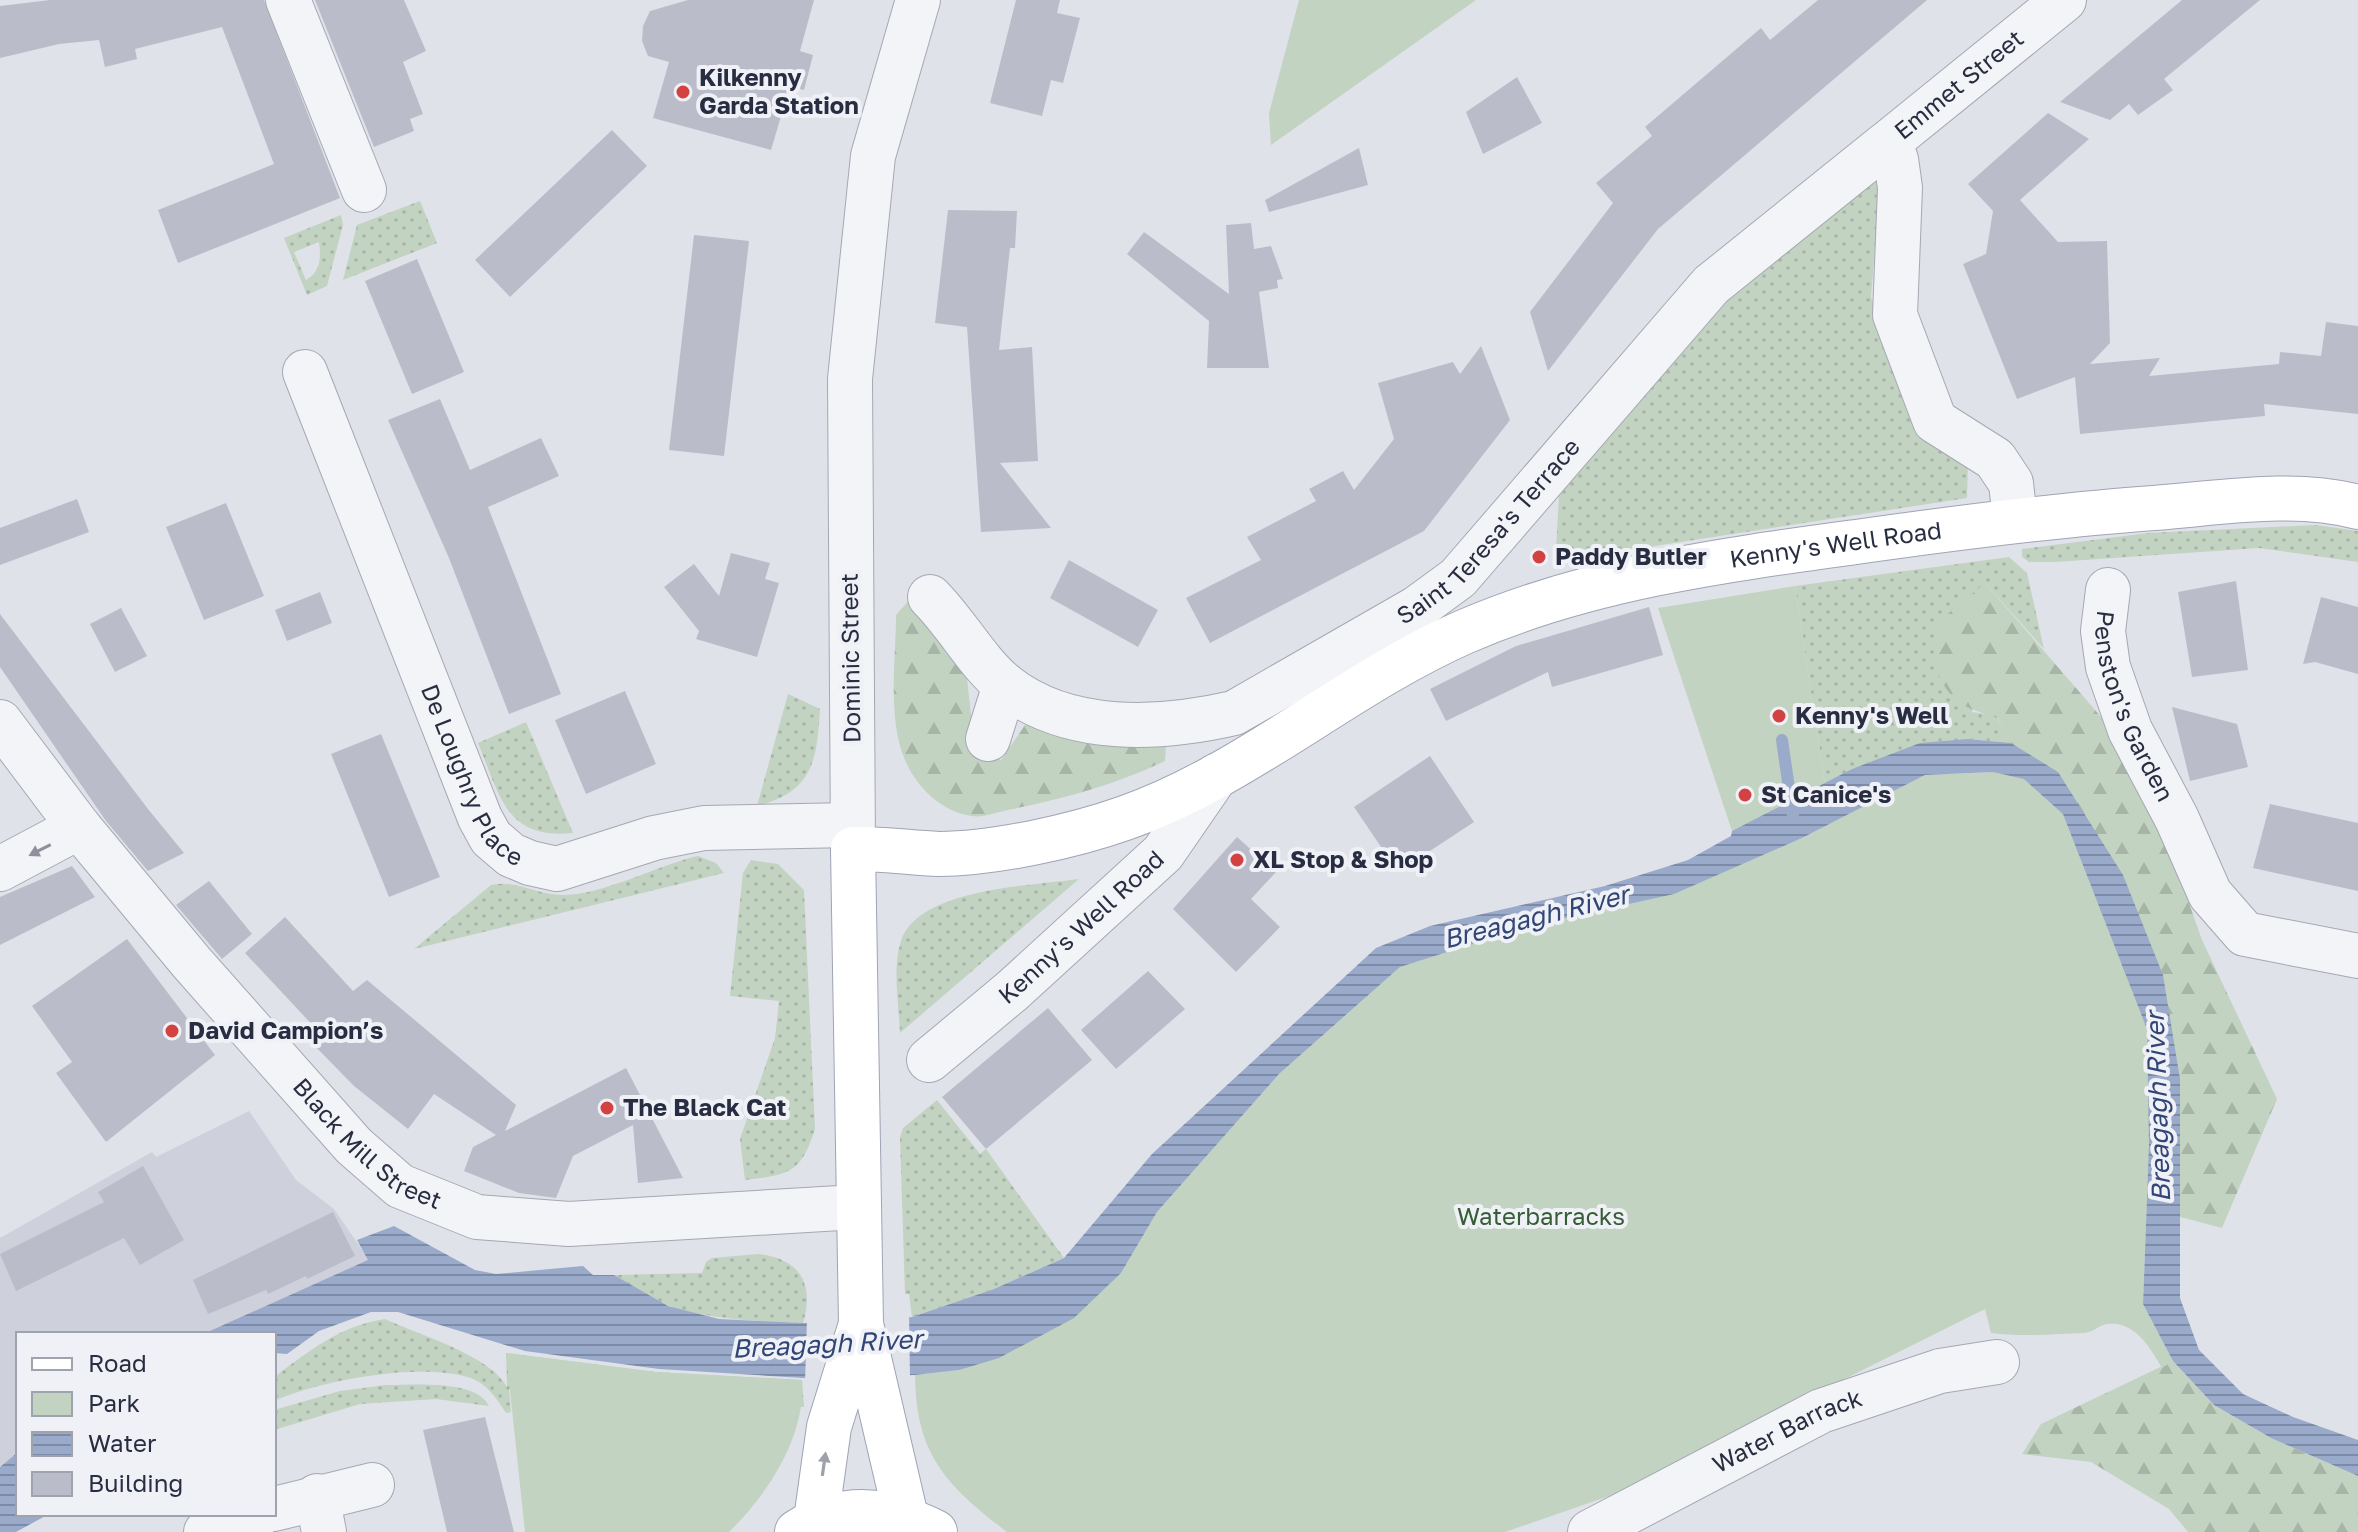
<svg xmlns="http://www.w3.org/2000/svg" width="2358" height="1532" font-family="'Golos Text',sans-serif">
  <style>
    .built { fill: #ced1db }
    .grass { fill: url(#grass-dots); fill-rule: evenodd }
    .forest { fill: url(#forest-firs) }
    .green { fill: #c2d3c1 }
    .water { fill: url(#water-rules) }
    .pier { fill: #e0e2e9 }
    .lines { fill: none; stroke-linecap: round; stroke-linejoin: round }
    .stream { stroke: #9aaaca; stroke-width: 12 }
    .building { fill: #babdc9 }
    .minor-casing { stroke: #a5a8b3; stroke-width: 46 }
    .major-casing { stroke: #9fa4b5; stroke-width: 46 }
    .minor { stroke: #f3f4f7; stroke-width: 44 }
    .major { stroke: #fff; stroke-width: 44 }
    .oneway { fill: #8e909c }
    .oneway2 { fill: #9ea0aa }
    .poi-dot { fill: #d24241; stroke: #eff1f7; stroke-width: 3 }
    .labels { text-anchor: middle; stroke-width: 8; stroke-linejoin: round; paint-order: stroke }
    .poi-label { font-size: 24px; font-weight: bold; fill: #282d41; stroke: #eff1f7; text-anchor: start }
    .street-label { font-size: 24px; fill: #282d41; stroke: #eff1f7 }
    .park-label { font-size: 24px; fill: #365d35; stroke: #eff1f7 }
    .water-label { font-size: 26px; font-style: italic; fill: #314576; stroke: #eff1f7 }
  </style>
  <defs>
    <pattern id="grass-dots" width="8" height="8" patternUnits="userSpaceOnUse" patternTransform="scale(2)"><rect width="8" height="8" fill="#c2d3c1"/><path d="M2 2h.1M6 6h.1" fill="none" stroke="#a7b5a7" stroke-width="1.8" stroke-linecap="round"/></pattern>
    <pattern id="forest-firs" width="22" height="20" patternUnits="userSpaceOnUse" patternTransform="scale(2)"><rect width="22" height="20" fill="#c2d3c1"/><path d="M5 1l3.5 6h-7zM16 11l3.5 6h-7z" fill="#a7b5a7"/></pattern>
    <pattern id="water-rules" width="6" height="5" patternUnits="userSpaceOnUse" patternTransform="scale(2)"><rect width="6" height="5" fill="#9aaaca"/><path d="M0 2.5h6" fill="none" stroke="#7e8ba6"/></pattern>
  </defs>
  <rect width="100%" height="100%" fill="#e0e2e9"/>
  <!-- built -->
  <path class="built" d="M249 1111 296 1180 334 1209 369 1260 203 1334H18V1452L0 1467V1238L152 1152 156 1157Z"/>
  <!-- grass -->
  <path class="grass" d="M1873 173 1880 187 1871 297 1925 437 1968 462 1967 498 1590 556 1556 551 1559 494 1717 300Z
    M420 201 437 243 343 280 357 225Z
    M341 215 343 225 327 286 307 295 284 238ZM319 242C321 258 321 272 306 280L294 252Z
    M2316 525 2358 531V562L2259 548 2055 562H2029L2022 557V549L2148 533Z
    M2009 557 2027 573 2044 649 1985 583 1972 712 1996 715 2011 743 1968 739 1852 769 1825 785 1795 586Z
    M788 694 820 709C817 760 813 792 757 806Z
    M526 722 573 833C505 840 500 795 478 743Z
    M698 856 716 863 724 873 414 949 491 885C514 879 539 896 564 895 606 894 655 866 698 856Z
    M751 860 778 864 804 890 815 1129C801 1173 789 1175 745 1180L740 1139 775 1038 779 1001 730 996 743 873Z
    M1079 879 900 1033C899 1004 892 968 901 941 919 888 1031 886 1079 879Z
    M937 1100 980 1154 986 1149 1064 1258 994 1289 912 1317 909 1294H905L900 1137 903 1128Z
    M758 1254C799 1258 815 1283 803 1323 737 1320 667 1320 614 1275L702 1273 706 1262 712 1258Z
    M385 1319C419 1335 490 1355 507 1387L506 1353 656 1372 802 1380 804 1407 509 1389 511 1412 506 1413C497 1399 487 1384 471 1378 418 1362 323 1380 274 1401V1377C310 1351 339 1326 385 1319Z
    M386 1385C412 1385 477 1379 489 1406L436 1399 360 1404 274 1430V1410L340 1391Z"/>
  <!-- forest -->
  <path class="forest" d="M1985 583 2115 733 2153 801 2202 940 2277 1099 2222 1228 2120 1201 1993 772 2004 730 1997 716C1958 710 1942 692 1932 656L1938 644V622Z
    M910 599 967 678 974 742 1001 760 1025 725 1099 732 1167 728 1165 761C1115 785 1062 799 1008 810 997 812 983 818 972 816 942 812 917 788 905 760 887 718 896 660 896 615Z
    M2173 1361 2214 1405 2271 1438 2358 1476V1532H2188L2169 1509 2091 1462 2022 1454 2041 1424Z"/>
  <!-- green -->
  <path class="green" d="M1299 0H1476L1271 145 1269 113Z
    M1795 586 1825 785 1732 831 1658 608Z
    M1993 772 2024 779 2063 814 2147 1029 2149 1146 2143 1304 2173 1361 2162 1368C2151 1349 2135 1320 2107 1324 2099 1325 2094 1332 2085 1333 2053 1334 2023 1337 1991 1333L1985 1309 1612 1495 1505 1532H1007C946 1485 916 1455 915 1375L959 1370 1121 1273 1157 1212 1279 1074 1400 967 1804 837 1925 775Z
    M506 1353 656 1372 802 1380C806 1436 768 1494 729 1532H525Z"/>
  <!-- water -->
  <path class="water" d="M1968 739 2011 743 2058 772 2123 875 2163 975 2180 1079V1298L2199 1350 2243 1394 2293 1417 2358 1440V1476L2271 1438 2214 1405 2173 1361 2143 1304 2149 1146 2147 1029 2063 814 2024 779 1993 772 1925 775 1804 837 1674 894 1529 926 1400 967 1279 1074 1157 1212 1121 1273 1074 1318 999 1358 959 1370 915 1375 803 1378 659 1369 525 1351 398 1312H371L319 1331 287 1354 274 1353V1334H203L368 1260 357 1240 394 1226 475 1270 496 1274 583 1266 593 1275H614L668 1306 719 1319 803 1323 912 1317 994 1289 1064 1258 1152 1154 1376 948 1430 926 1605 886 1688 860 1731 836 1732 831 1852 769 1920 743Z
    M18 1452V1514H49L16 1532H0V1467Z"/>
  <!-- pier -->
  <path class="pier" d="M909 1313 910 1379 805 1382 807 1319Z"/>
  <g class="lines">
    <!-- stream -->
    <path class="stream" d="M1782 740 1793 816"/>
  </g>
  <!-- building -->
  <path class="building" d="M50 0H264L340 198 178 263 158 210 274 164 222 27 135 49 137 59 105 67 99 40 59 44 0 58V6Z
    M315 0H404L426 51 403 62 423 114 410 119 414 131 374 147Z
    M688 0H814L800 51 813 55 804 90 790 86 771 150 653 118 669 62 648 56 642 41 643 26 650 11Z
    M1016 0H1060L1057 13 1080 18 1063 83 1051 80 1042 116 990 103Z
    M1818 0H1927L1658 229 1548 371 1530 312 1613 203 1596 183 1652 136 1645 127 1761 28 1770 40Z
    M2182 0H2260L2164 79 2173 90 2138 115 2129 104 2110 120 2060 102Z
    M1517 77 1542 123 1483 154 1466 112Z
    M2048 113 2089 139 2020 200 2058 242 2107 241 2110 343 2090 364 2160 358 2149 376 2279 364 2280 352 2321 356 2326 322 2358 326V414L2264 404 2265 416 2080 434 2075 377 2017 399 1963 264 1986 254 1993 211 1968 184Z
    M612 130 647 166 510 297 475 260Z
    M1359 148 1368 185 1269 212 1265 200Z
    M948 210 1017 211 1015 248H1010L999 350 1032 347 1038 461 1000 463 1051 528 981 532 967 327 935 323Z
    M1251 223 1254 249 1271 246 1283 279 1277 280 1278 288 1259 292 1269 368H1207L1209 321 1127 254 1144 232 1229 294 1226 225Z
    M694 235 749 241 724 456 669 450Z
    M417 259 464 372 412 394 365 281Z
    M1481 346 1510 420 1424 531 1210 643 1186 598 1261 560 1247 537 1316 501 1309 489 1343 471 1354 490 1394 439 1378 383 1453 362 1460 374Z
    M440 399 470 470 541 438 559 476 488 507 561 694 509 714 449 558 388 420Z
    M77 499 89 532 0 565V528Z
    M226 503 264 596 204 620 166 527Z
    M731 553 770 563 765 579 779 583 757 657 696 639 699 631 664 587 694 564 719 596Z
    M1069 560 1158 610 1138 647 1050 598Z
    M2236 581 2248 670 2192 677 2178 592Z
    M320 592 332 623 287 641 275 610Z
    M2321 597 2358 607V674L2315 662 2303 664Z
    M1649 607 1663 655 1552 687 1548 672 1446 721 1430 689 1516 646Z
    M121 608 147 656 115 672 90 624Z
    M0 614 148 809 184 853 148 871 106 821 0 667Z
    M625 691 656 764 586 794 555 720Z
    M2172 707 2237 724 2248 767 2190 781Z
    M381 734 440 877 389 897 331 754Z
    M1430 756 1474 822 1398 872 1354 807Z
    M2270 804 2358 823V891L2253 868Z
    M1237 837 1276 872 1251 899 1280 927 1236 972 1173 909Z
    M72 866 95 897 0 945V897Z
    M209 881 252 934 222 959 176 905Z
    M285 917 353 991 367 980 516 1105 505 1131 626 1068 683 1178 638 1183 633 1125 573 1156 556 1198 519 1193 464 1171 473 1147 496 1135 434 1094 408 1129 354 1086 308 1039 318 1031 245 953Z
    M127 939 215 1055 106 1142 56 1073 72 1062 32 1006Z
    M1148 971 1185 1009 1116 1069 1081 1030Z
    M1048 1008 1092 1060 986 1149 942 1097Z
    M143 1166 184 1240 140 1265 124 1238 16 1291 0 1254 104 1202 98 1192Z
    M333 1212 355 1256 307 1279 306 1276 268 1294 266 1290 208 1314 193 1280Z
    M485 1417 514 1532H447L423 1430Z"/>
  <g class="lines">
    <!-- minor casing -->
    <g class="minor-casing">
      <g id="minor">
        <path d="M288 0 364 190"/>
        <path id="s1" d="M305 372 480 818 491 838 511 855 530 863 557 869 654 838 704 828 852 825"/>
        <path id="s2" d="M2015 520 2011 483 1995 459 1935 421 1895 315 1900 188 1896 159 1885 145 2064 0"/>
        <path id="s3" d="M2108 590 2103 631 2108 667 2130 730 2177 819 2210 894 2245 934 2358 956"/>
        <path id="s4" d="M930 597C957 624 977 662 1005 685 1068 735 1160 730 1234 713L1417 608 1458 578 1711 285 1885 145"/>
        <path id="s5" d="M0 722 79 827 192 963 354 1146 400 1186 477 1217 569 1224 857 1207"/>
        <path d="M988 739 1005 685"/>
        <path d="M853 849 850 379 873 156 918 0"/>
        <path d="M0 869 79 827"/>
        <path id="s6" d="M929 1060 1012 991 1163 853 1216 776"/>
        <path d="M317 1496 324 1532"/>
        <path d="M274 1509 372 1485"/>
        <path d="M206 1532 260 1514"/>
        <path id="s7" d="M1590 1532 1821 1411 1940 1371 1997 1362"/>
      </g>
    </g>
    <!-- major casing -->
    <g class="major-casing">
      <g id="major">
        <path id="s8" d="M906 1517 861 1324 853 849C882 848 910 853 939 854 994 854 1074 836 1125 818 1247 775 1346 684 1464 632 1588 578 1723 560 1856 542 1955 528 2054 515 2154 508 2221 503 2293 490 2358 507"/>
        <path d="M816 1520 829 1427 861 1324"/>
        <path d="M797 1532C843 1503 888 1508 935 1532"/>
      </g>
    </g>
    <!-- minor -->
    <use href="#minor" class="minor"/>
    <!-- major -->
    <use href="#major" class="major"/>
  </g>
  <!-- one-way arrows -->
  <defs><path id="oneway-solid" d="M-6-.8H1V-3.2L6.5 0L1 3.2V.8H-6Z" transform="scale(2)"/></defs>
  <use class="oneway" href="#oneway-solid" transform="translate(40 850) rotate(153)"/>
  <use class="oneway2" href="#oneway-solid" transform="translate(824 1464) rotate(-82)"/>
  <!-- markers -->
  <g class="poi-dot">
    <circle cx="683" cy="92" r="8"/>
    <circle cx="1539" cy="557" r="8"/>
    <circle cx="1779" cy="716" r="8"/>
    <circle cx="1745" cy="795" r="8"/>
    <circle cx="1237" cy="860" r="8"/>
    <circle cx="172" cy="1031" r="8"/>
    <circle cx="607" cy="1108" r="8"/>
  </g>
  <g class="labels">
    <!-- poi labels -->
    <g class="poi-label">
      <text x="699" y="86">Kilkenny<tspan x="699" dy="28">Garda Station</tspan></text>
      <text x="1555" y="565">Paddy Butler</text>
      <text x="1795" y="724">Kenny's Well</text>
      <text x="1761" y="803">St Canice's</text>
      <text x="1253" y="868">XL Stop &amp; Shop</text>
      <text x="188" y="1039">David Campion’s</text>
      <text x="623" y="1116">The Black Cat</text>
    </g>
    <!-- street labels -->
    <g class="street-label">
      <text dy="8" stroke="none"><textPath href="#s2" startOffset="520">Emmet Street</textPath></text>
      <text dy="8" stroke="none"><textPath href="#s4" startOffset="670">Saint Teresa's Terrace</textPath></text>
      <text dy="8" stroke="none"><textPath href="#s8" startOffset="1720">Kenny's Well Road</textPath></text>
      <text transform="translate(851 658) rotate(-91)" y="8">Dominic Street</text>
      <text dy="8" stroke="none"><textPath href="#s3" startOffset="122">Penston's Garden</textPath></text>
      <text dy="8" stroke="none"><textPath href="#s1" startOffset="438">De Loughry Place</textPath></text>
      <text dy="8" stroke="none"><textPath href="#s6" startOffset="202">Kenny's Well Road</textPath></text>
      <text dy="8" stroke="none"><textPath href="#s5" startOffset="562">Black Mill Street</textPath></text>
      <text dy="8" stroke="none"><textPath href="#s7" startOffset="222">Water Barrack</textPath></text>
    </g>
    <!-- park labels -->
    <g class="park-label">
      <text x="1541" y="1225">Waterbarracks</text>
    </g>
    <!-- water labels -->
    <g class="water-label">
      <text transform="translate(1536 917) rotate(-14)" y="9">Breagagh River</text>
      <text transform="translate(2158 1107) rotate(-92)" y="9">Breagagh River</text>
      <text transform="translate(827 1344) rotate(-3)" y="9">Breagagh River</text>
    </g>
  </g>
  <!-- legend -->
  <rect x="16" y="1332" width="260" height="184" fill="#eff1f7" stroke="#9fa3ae" stroke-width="2"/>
  <rect x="32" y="1358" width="40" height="12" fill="#ffffff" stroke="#9fa3ae" stroke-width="2"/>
  <text x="88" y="1372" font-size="24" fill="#282d41">Road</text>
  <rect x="32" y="1392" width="40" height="24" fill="#c2d3c1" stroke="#9fa3ae" stroke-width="2"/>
  <text x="88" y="1412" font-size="24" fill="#282d41">Park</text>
  <rect x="32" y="1432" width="40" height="24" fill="url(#water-rules)" stroke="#9fa3ae" stroke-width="2"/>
  <text x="88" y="1452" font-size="24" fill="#282d41">Water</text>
  <rect x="32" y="1472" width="40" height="24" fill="#babdc9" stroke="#9fa3ae" stroke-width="2"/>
  <text x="88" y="1492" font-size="24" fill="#282d41">Building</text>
</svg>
